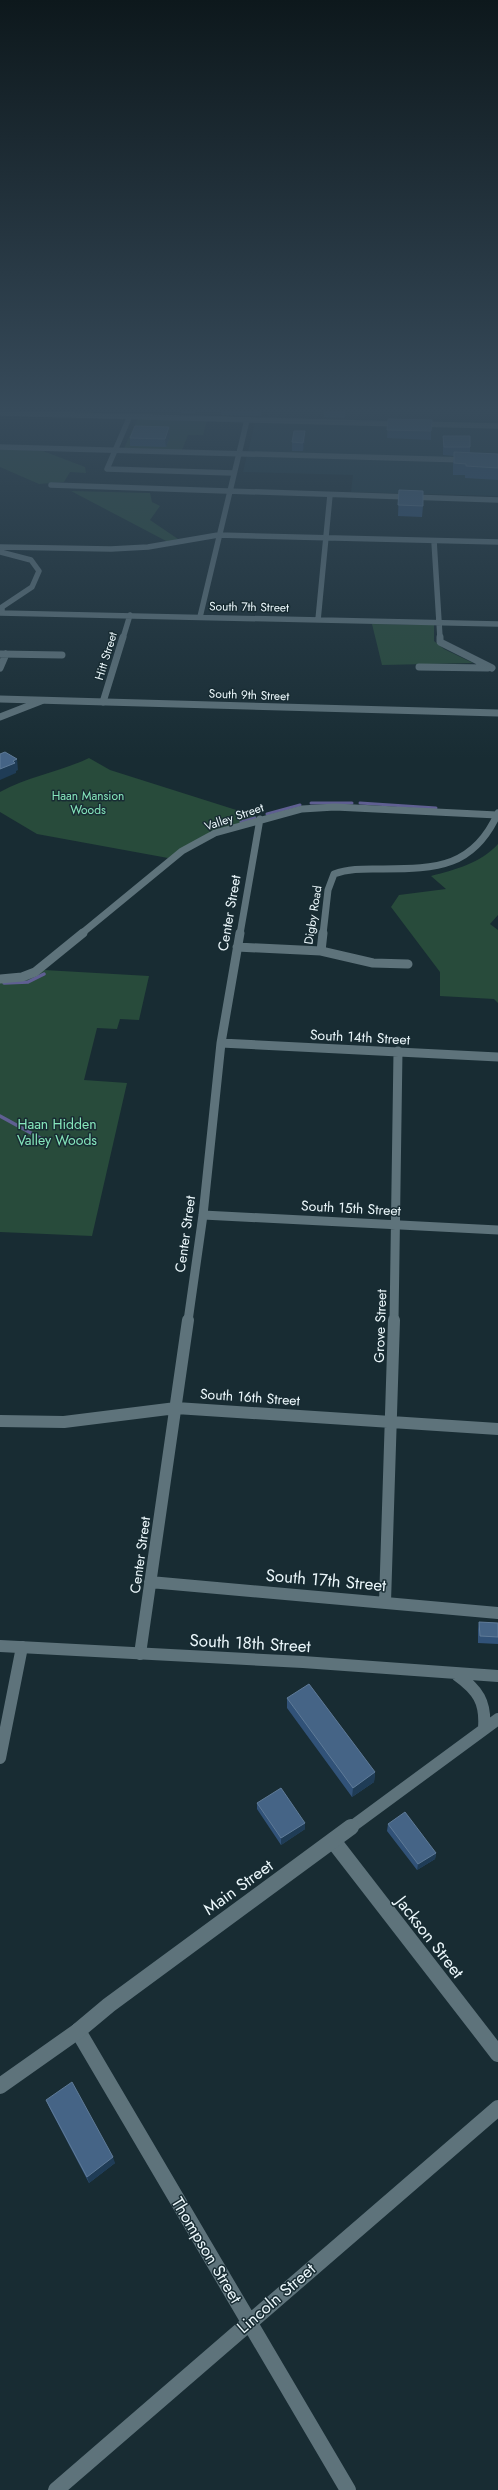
<svg xmlns="http://www.w3.org/2000/svg" width="498" height="2490" font-family="Jost,sans-serif">
  <style>
    .built { fill: #1d3943 }
    .green { fill: #284b3b }
    .lines { fill: none; stroke-linecap: round; stroke-linejoin: round }
    .stream-far1 { stroke: #5f5f92; stroke-width: 3 }
    .stream { stroke: #5f5f92; stroke-width: 3.5 }
    .minor-far4 { stroke: #5e737b; stroke-width: 5.5 }
    .minor-far3 { stroke: #5e737b; stroke-width: 7 }
    .minor-far2 { stroke: #5e737b; stroke-width: 9 }
    .minor-far1 { stroke: #5e737b; stroke-width: 12 }
    .minor { stroke: #5e737b; stroke-width: 16 }
    .tertiary { stroke: #5e737b; stroke-width: 7 }
    .secondary-far2 { stroke: #5e737b; stroke-width: 5.5 }
    .secondary-far1 { stroke: #5e737b; stroke-width: 12 }
    .secondary { stroke: #5e737b; stroke-width: 16 }
    .wall { fill: #315278 }
    .shaded-wall { fill: #1f3c56 }
    .building { fill: #456486; stroke: #5f7b98 }
    .labels { text-anchor: middle; stroke-width: 3; stroke-linejoin: round; paint-order: stroke }
    .far-street-label { font-size: 12px; fill: #ebf7fb; stroke: #182c33 }
    .far-park-label { font-size: 12px; fill: #86e6bc; stroke: #182c33 }
    .street-label { font-size: 14px; fill: #ebf7fb; stroke: #182c33 }
    .park-label { font-size: 14px; fill: #86e6bc; stroke: #182c33 }
    .near-street-label { font-size: 17px; fill: #ebf7fb; stroke: #182c33 }
  </style>
  <rect width="100%" height="100%" fill="#182c33"/>
  <!-- built -->
  <path class="built" d="M268 411H498V496L351 492 353 475 243 472 255 423H266Z"/>
  <!-- green -->
  <path class="green" d="M137 420 139 419 207 421 203 435H188L182 450 124 448Z
    M0 449 43 451 85 467 86 473 70 472 64 482 39 484 0 467Z
    M71 491 150 493 152 502 160 506 150 520 178 539 168 542Z
    M372 624 434 625V641L444 649 473 663 382 665Z
    M89 758 110 770 258 817 211 832 168 858 37 834 0 812V792C29 776 60 772 89 758Z
    M498 844V915L490 924 498 930V1003L494 999 440 996V972L391 907 399 895 446 889 431 876C454 870 481 863 498 844Z
    M44 970 149 976 139 1020 120 1019 117 1029 97 1028 84 1080 127 1083 92 1236 0 1232V982Z"/>
  <g class="lines">
    <!-- stream-far1 -->
    <path class="stream-far1" d="M311 803H352
      M360 803 436 808
      M267 814 300 805
      M241 822 255 818"/>
    <!-- stream -->
    <path class="stream" d="M4 983 28 982 44 974
      M0 1116 42 1139"/>
    <!-- minor-far4 -->
    <path class="minor-far4" d="M0 413 400 424
      M130 416 107 469 233 473
      M418 424 498 426
      M51 485 498 500
      M434 541 440 638
      M0 547 111 549 148 547 218 535 498 542
      M0 552 31 560 39 571 32 587 2 607V613
      M0 613 498 624
      M200 617 247 420
      M318 620 330 495
      M123 638 130 615"/>
    <!-- minor-far3 -->
    <path class="minor-far3" d="M440 637V642L492 668
      M0 654 62 655
      M419 667 488 668
      M0 668 6 654
      M103 702 123 637
      M0 717 41 701
      M81 934 182 851 215 833 302 809 335 807 497 815
      M240 934 260 819
      M323 934 328 890 334 874C350 868 366 869 383 869 437 869 474 867 498 813"/>
    <!-- minor-far2 -->
    <path class="minor-far2" d="M237 947 321 951 373 963 408 964
      M321 951 323 933
      M0 979 22 977 35 972 83 933
      M221 1043 498 1057
      M203 1215 498 1230
      M188 1321 203 1215 221 1043 240 933
      M394 1321 398 1051"/>
    <!-- minor-far1 -->
    <path class="minor-far1" d="M0 1421 64 1422 176 1408 498 1429
      M150 1582 498 1613
      M385 1602 394 1320
      M140 1654 188 1320
      M0 1758 22 1647"/>
    <!-- minor -->
    <path class="minor" d="M334 1842 498 2054
      M78 2031 348 2490
      M56 2490 498 2108"/>
    <!-- tertiary -->
    <path class="tertiary" d="M0 699 498 713"/>
    <!-- secondary-far2 -->
    <path class="secondary-far2" d="M0 447 466 460"/>
    <!-- secondary-far1 -->
    <path class="secondary-far1" d="M0 1646 303 1662 498 1676
      M457 1675C478 1690 486 1702 484 1728
      M350 1828 498 1719"/>
    <!-- secondary -->
    <path class="secondary" d="M0 2086 78 2031 109 2005 351 1827"/>
  </g>
  <!-- wall -->
  <path class="wall" d="M181 411H195V413H181Z
    M221 411H262L261 416 221 415Z
    M324 411H345V418L324 417Z
    M388 419 431 431V440L387 438Z
    M170 436 166 447 130 446V438Z
    M443 436 470 447V453L498 454V481V480L465 478V475H453V464L454 456 443 455Z
    M305 439 303 451H292V442Z
    M399 490 423 506 422 517 398 516Z
    M479 1622 498 1623V1644L478 1643V1629Z
    M287 1698 375 1772 374 1782 352 1797 287 1708Z
    M257 1803 305 1823V1829L281 1845 257 1809Z
    M388 1824 436 1853 435 1859 417 1870 387 1831Z
    M46 2100 115 2163 89 2183 49 2107Z"/>
  <!-- shaded-wall -->
  <path class="shaded-wall" d="M169 427 170 436 166 447 165 439Z
    M305 431V439L303 451V443Z
    M17 759 18 770 16 771V773L0 780V769L13 761Z
    M375 1772 374 1782 352 1797 353 1788Z
    M305 1823V1829L281 1845V1838Z
    M436 1853 435 1859 417 1870 418 1864Z
    M113 2157 115 2163 89 2183 87 2177Z"/>
  <!-- building -->
  <path class="building" d="M388 419 432 420 431 431 387 430Z
    M135 426 169 427 165 439 130 438Z
    M294 431H305L303 443 292 442Z
    M443 436H470V447H444Z
    M454 452 498 454V468L466 466V464L454 463Z
    M399 490 423 491V506L398 505Z
    M5 752 17 759 13 761 15 763 0 769V754Z
    M479 1622 498 1623V1637L480 1636Z
    M309 1684 375 1772 353 1788 287 1698Z
    M281 1788 305 1823 281 1838 257 1803Z
    M405 1812 436 1853 418 1864 388 1824Z
    M72 2082 113 2157 87 2177 46 2100Z"/>
  <!-- sky -->
  <linearGradient id="sky" x2="0" y2="1"><stop stop-color="#0d181c"/><stop offset="0.54" stop-color="#374b5b"/><stop offset="1" stop-color="#374b5b" stop-opacity="0"/></linearGradient>
  <rect width="498" height="759" fill="url(#sky)"/>
  <g class="labels">
    <!-- far-street labels -->
    <g class="far-street-label">
      <text transform="translate(249 607) rotate(1)" y="4">South 7th Street</text>
      <text transform="translate(106 656) rotate(-73)" y="4">Hitt Street</text>
      <text transform="translate(249 695) rotate(2)" y="4">South 9th Street</text>
      <text transform="translate(234 817) rotate(-19)" y="4">Valley Street</text>
      <text transform="translate(313 915) rotate(-81)" y="4">Digby Road</text>
    </g>
    <!-- far-park labels -->
    <g class="far-park-label">
      <text x="88" y="800">Haan Mansion<tspan x="88" dy="14">Woods</tspan></text>
    </g>
    <!-- street labels -->
    <g class="street-label">
      <text transform="translate(229 913) rotate(-80)" y="5">Center Street</text>
      <text transform="translate(360 1037) rotate(3)" y="5">South 14th Street</text>
      <text transform="translate(351 1208) rotate(3)" y="5">South 15th Street</text>
      <text transform="translate(185 1234) rotate(-82)" y="5">Center Street</text>
      <text transform="translate(380 1326) rotate(-88)" y="5">Grove Street</text>
      <text transform="translate(250 1397) rotate(4)" y="5">South 16th Street</text>
      <text transform="translate(140 1555) rotate(-82)" y="5">Center Street</text>
    </g>
    <!-- park labels -->
    <g class="park-label">
      <text x="57" y="1129">Haan Hidden<tspan x="57" dy="16">Valley Woods</tspan></text>
    </g>
    <!-- near-street labels -->
    <g class="near-street-label">
      <text transform="translate(326 1580) rotate(5)" y="6">South 17th Street</text>
      <text transform="translate(250 1643) rotate(3)" y="6">South 18th Street</text>
      <text transform="translate(238 1887) rotate(-36)" y="6">Main Street</text>
      <text transform="translate(430 1937) rotate(52)" y="6">Jackson Street</text>
      <text transform="translate(207 2250) rotate(59)" y="6">Thompson Street</text>
      <text transform="translate(276 2298) rotate(-41)" y="6">Lincoln Street</text>
    </g>
  </g>
</svg>
